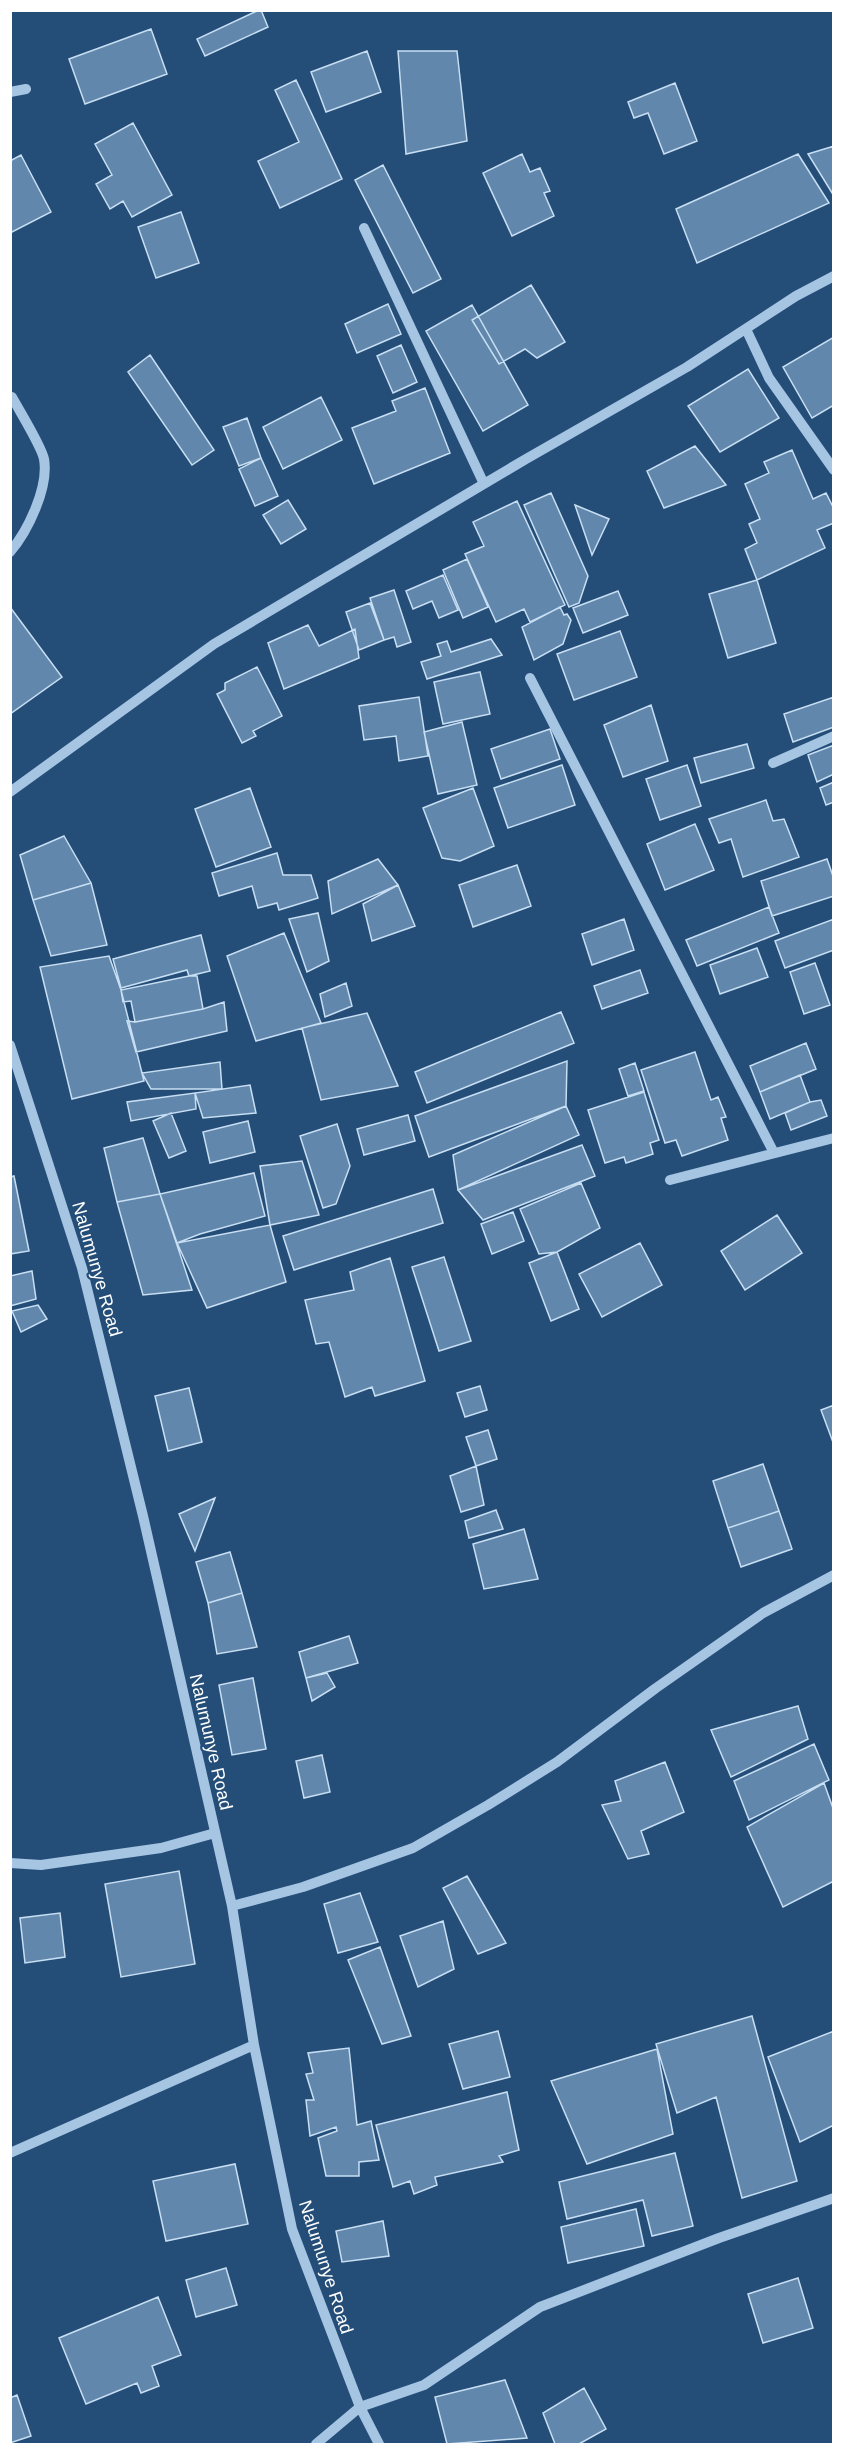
<svg xmlns="http://www.w3.org/2000/svg" width="844" height="2455" font-family="Arial,sans-serif">
  <style>
    .building { fill: #6188ac; stroke: #c8def3; stroke-width: 1.5 }
    .lines { fill: none; stroke-linecap: round; stroke-linejoin: round }
    .minor { stroke: #a6c5e3; stroke-width: 10 }
    .labels { text-anchor: middle; stroke-width: 4.5; stroke-linejoin: round; paint-order: stroke }
    .street-label { font-size: 18px; fill: #fff; stroke: #244e78 }
  </style>
  <rect width="100%" height="100%" fill="#244e78"/>
  <!-- building -->
  <path class="building" d="M259 10H261L268 27 205 56 197 39Z
    M151 29 167 74 85 104 69 59Z
    M367 51 381 92 326 112 311 72Z
    M398 51H457L467 141 406 154Z
    M296 80 342 179 280 208 258 161 299 142 275 90Z
    M675 83 697 141 664 154 648 113 634 118 628 102Z
    M133 123 172 195 132 217 123 201 110 209 96 184 112 175 95 144Z
    M834 146V196L808 154Z
    M522 154 530 172 540 168 550 191 544 193 554 216 512 236 483 173Z
    M798 154 829 203 697 263 676 209Z
    M21 155 51 212 10 233V161Z
    M383 165 441 279 413 293 355 180Z
    M181 212 199 263 156 278 138 227Z
    M531 285 565 342 537 358 525 349 499 364 472 320Z
    M388 304 401 334 357 353 345 324Z
    M472 305 528 405 483 431 426 331Z
    M834 337V405L812 418 783 367Z
    M401 345 417 382 393 393 377 356Z
    M150 355 214 450 192 465 128 372Z
    M748 369 779 418 720 452 688 406Z
    M425 388 450 453 374 484 352 428 396 411 392 401Z
    M321 397 342 440 283 469 263 427Z
    M247 418 261 458 239 466 223 427Z
    M695 446 726 485 664 508 647 471Z
    M792 450 813 499 826 493 834 509V523L817 530 825 548 757 580 745 549 757 543 749 524 760 519 745 484 769 473 764 462Z
    M261 458 278 496 255 506 239 469Z
    M551 493 588 576 579 603 569 607 524 505Z
    M288 500 306 529 281 544 263 515Z
    M517 501 565 605 530 622 524 609 496 622 465 554 484 546 473 522Z
    M575 505 609 519 592 555Z
    M467 559 488 607 463 618 443 570Z
    M443 575 458 610 439 618 432 601 413 609 406 591Z
    M757 580 776 643 728 658 709 594Z
    M394 590 411 642 397 647 394 637 384 640 370 598Z
    M618 591 628 615 583 633 573 608Z
    M370 603 384 640 359 650 346 612Z
    M10 607 62 677 10 714Z
    M560 607 564 615 567 614 571 620 563 644 534 660 522 627Z
    M308 625 319 646 355 629 359 658 284 689 268 643Z
    M620 631 637 677 574 700 557 654Z
    M491 639 502 655 427 679 421 662 441 656 437 644 447 641 451 652Z
    M257 667 282 716 253 731 256 736 242 743 217 694 225 690V683Z
    M480 672 490 714 443 724 434 682Z
    M419 697 428 756 399 761 396 736 364 740 359 706Z
    M834 697V727L793 742 784 714Z
    M651 705 668 761 623 777 604 725Z
    M462 722 477 785 438 794 424 732Z
    M550 729 560 759 501 779 491 749Z
    M747 744 754 768 701 783 694 758Z
    M834 745V774L817 782 808 755Z
    M562 765 575 805 508 828 494 788Z
    M687 765 701 806 660 820 646 779Z
    M834 782V802L826 805 820 788Z
    M250 788 271 847 216 867 195 809Z
    M473 788 494 846 460 861 442 858 423 808Z
    M766 800 773 821 784 819 799 857 743 877 731 839 719 843 709 819Z
    M695 824 714 870 665 890 647 844Z
    M64 836 91 883 33 900 20 855Z
    M277 853 283 875H311L318 898 279 910 277 903 258 908 252 886 219 896 212 873Z
    M378 859 398 885 332 914 328 881Z
    M827 859 834 879V896L772 916 761 881Z
    M517 865 531 906 473 927 459 885Z
    M91 883 107 945 51 956 33 900Z
    M398 885 415 926 372 941 363 904Z
    M769 907 779 933 697 966 686 940Z
    M318 913 329 961 307 972 289 919Z
    M624 919 634 950 592 965 582 934Z
    M834 919V950L785 968 775 941Z
    M284 933 321 1023 256 1041 227 956Z
    M201 935 210 971 189 976 187 970 121 988 113 959Z
    M757 948 768 977 720 994 710 965Z
    M109 956 121 990 144 1081 72 1099 40 967Z
    M815 963 830 1005 804 1014 790 972Z
    M640 970 648 993 602 1009 594 986Z
    M189 976H197L203 1009 135 1022 131 1001 123 1002 121 990Z
    M346 983 352 1006 325 1017 320 994Z
    M224 1002 227 1031 136 1052 127 1021 135 1022 203 1009Z
    M561 1012 574 1043 427 1103 415 1072Z
    M367 1013 398 1086 321 1100 302 1028Z
    M806 1043 816 1069 760 1092 750 1066Z
    M695 1052 711 1100 718 1097 726 1117 721 1118 728 1140 682 1156 676 1140 665 1143 641 1070Z
    M567 1061 566 1106 429 1157 415 1116Z
    M220 1062 222 1089H151L142 1073Z
    M635 1063 644 1091 628 1096 619 1069Z
    M800 1075 810 1102 770 1119 760 1092Z
    M250 1085 256 1113 203 1118 195 1093Z
    M644 1092 659 1140 650 1143 653 1154 626 1163 624 1157 605 1163 588 1110Z
    M195 1093 196 1109 131 1121 127 1102Z
    M821 1100 827 1116 791 1130 785 1113 810 1102Z
    M566 1106 579 1135 458 1190 453 1155Z
    M171 1113 186 1151 169 1158 153 1121Z
    M408 1115 415 1141 364 1155 357 1129Z
    M248 1121 255 1152 210 1163 203 1132Z
    M337 1124 350 1166 336 1204 323 1208 300 1136Z
    M143 1138 160 1194 117 1202 104 1148Z
    M582 1145 595 1176 483 1220 458 1190Z
    M302 1161 319 1215 270 1225 260 1166Z
    M254 1173 265 1216 200 1234 177 1243 160 1194Z
    M14 1176 29 1251 10 1254V1177Z
    M581 1183 600 1228 557 1252 539 1254 520 1209Z
    M433 1189 443 1223 294 1270 283 1236Z
    M160 1194 192 1290 143 1295 117 1202Z
    M513 1212 524 1241 492 1254 481 1224Z
    M777 1215 802 1253 745 1290 721 1251Z
    M270 1225 286 1282 207 1308 177 1243Z
    M640 1243 662 1285 602 1317 579 1274Z
    M557 1252 579 1309 551 1321 529 1263Z
    M444 1257 471 1341 439 1351 412 1267Z
    M390 1258 425 1381 375 1396 372 1387 345 1397 329 1342 316 1344 305 1300 354 1290 350 1272Z
    M32 1271 36 1299 10 1306V1276Z
    M38 1305 47 1319 21 1332 12 1311Z
    M480 1386 487 1410 465 1417 457 1393Z
    M189 1388 202 1442 168 1451 155 1396Z
    M834 1405V1445L821 1410Z
    M488 1430 497 1459 476 1466 466 1437Z
    M763 1464 779 1511 728 1528 713 1481Z
    M476 1466 484 1505 461 1512 450 1476Z
    M215 1498 195 1551 179 1514Z
    M496 1510 503 1529 469 1538 465 1521Z
    M779 1511 792 1549 741 1567 728 1528Z
    M524 1529 538 1579 484 1589 473 1544Z
    M230 1552 242 1593 208 1603 196 1562Z
    M242 1593 257 1647 217 1654 208 1603Z
    M349 1636 358 1663 306 1678 299 1652Z
    M327 1673 335 1687 312 1701 306 1678Z
    M253 1678 266 1749 232 1755 219 1685Z
    M798 1706 808 1739 731 1777 711 1730Z
    M814 1744 829 1780 749 1820 734 1781Z
    M322 1755 330 1792 304 1798 296 1761Z
    M665 1762 684 1812 641 1831 649 1854 628 1859 602 1805 621 1801 615 1781Z
    M824 1783 834 1811V1881L783 1907 747 1827Z
    M179 1871 195 1964 121 1977 105 1884Z
    M467 1876 506 1943 478 1954 443 1888Z
    M360 1893 378 1942 338 1953 324 1904Z
    M60 1913 65 1957 25 1963 20 1918Z
    M443 1921 454 1969 418 1987 400 1936Z
    M380 1947 411 2036 382 2044 348 1960Z
    M752 2016 797 2181 742 2198 716 2097 677 2113 656 2044Z
    M498 2031 510 2077 463 2089 449 2044Z
    M834 2031V2125L800 2142 768 2057Z
    M349 2048 357 2125 371 2121 379 2160 359 2162V2176H326L318 2138 337 2131 336 2127 310 2136 306 2100H314L306 2074 313 2073 308 2053Z
    M657 2049 673 2134 587 2164 551 2081Z
    M507 2092 519 2150 499 2156 503 2162 435 2177 437 2185 414 2194 410 2181 393 2187 376 2125Z
    M675 2153 693 2226 652 2236 643 2200 567 2219 559 2182Z
    M235 2164 248 2224 166 2241 153 2181Z
    M636 2209 644 2246 568 2263 561 2227Z
    M383 2221 389 2256 342 2262 336 2231Z
    M226 2268 237 2305 196 2317 186 2280Z
    M798 2278 813 2328 763 2343 748 2294Z
    M158 2297 181 2355 152 2366 159 2386 141 2393 137 2383 86 2404 59 2338Z
    M505 2380 527 2438 447 2444 435 2397Z
    M584 2388 606 2429 579 2444H555L543 2413Z
    M17 2395 31 2436 10 2443V2398Z"/>
  <g class="lines">
    <!-- minor -->
    <path class="minor" d="M10 92 26 89
      M364 228 484 484
      M746 329 769 378 834 470
      M10 552C28 531 49 487 44 459 42 447 19 410 12 397
      M530 678 774 1153
      M773 763 834 736
      M10 792 214 644 526 459 687 367 796 296 834 276
      M10 1045 82 1268 143 1516 232 1906 254 2045 292 2229 360 2407 379 2444
      M670 1180 834 1138
      M10 1863 41 1865 161 1848 215 1833
      M232 1906 303 1887 413 1848 488 1805 557 1762 656 1688 763 1613 834 1575
      M10 2153 254 2045
      M316 2444 360 2407 424 2385 540 2307 719 2238 834 2198"/>
  </g>
  <g class="labels">
    <!-- street labels -->
    <g class="street-label">
      <text transform="translate(97 1269) rotate(74)" y="6">Nalumunye Road</text>
      <text transform="translate(211 1742) rotate(77)" y="6">Nalumunye Road</text>
      <text transform="translate(326 2267) rotate(72)" y="6">Nalumunye Road</text>
    </g>
  </g>
  <!-- border -->
  <rect width="844" height="2455" fill="none" stroke="#ffffff" stroke-width="24"/>
</svg>
